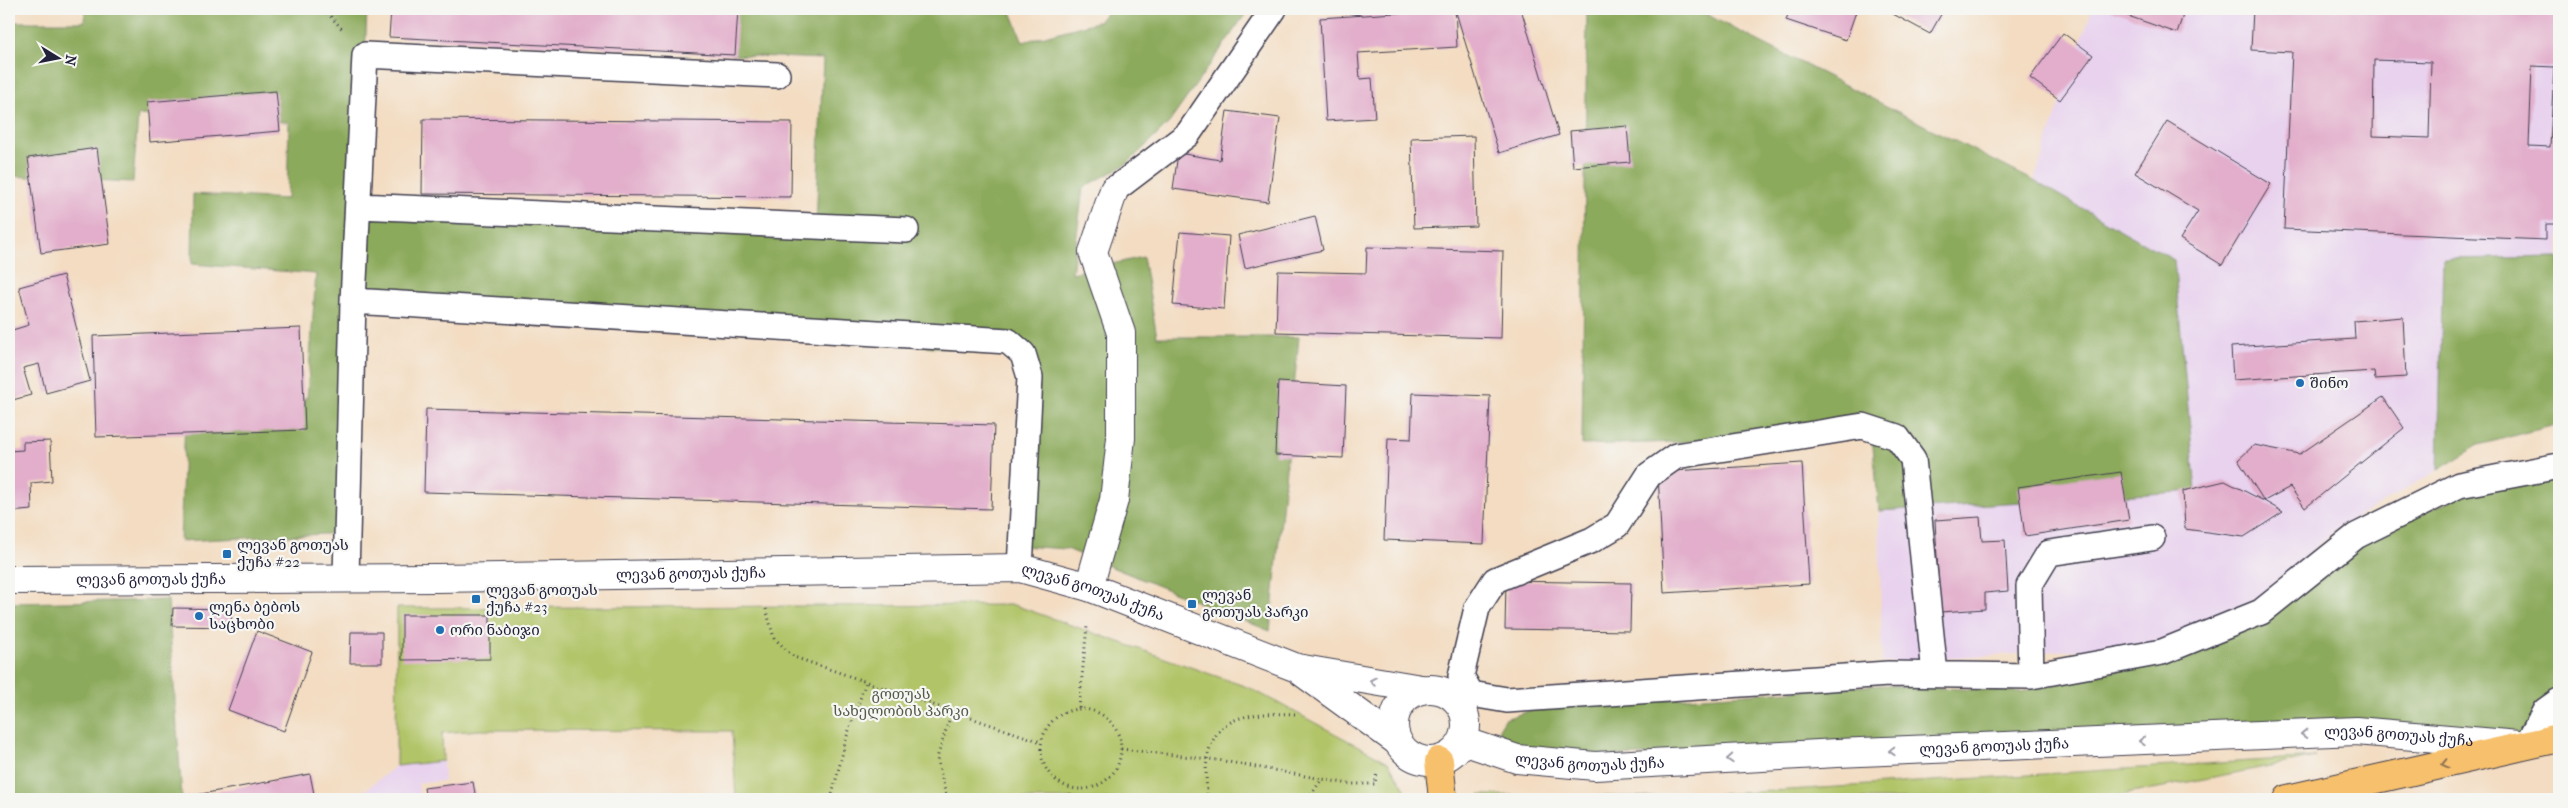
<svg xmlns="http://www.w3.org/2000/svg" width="2568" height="808" font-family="'IM FELL French Canon','Noto Serif Georgian',serif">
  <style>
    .built { fill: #e8d2ee }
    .green { fill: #b1c468; stroke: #6a7352 }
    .forest { fill: #8caa5c; stroke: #57664c }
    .building { fill: #e2aecb; fill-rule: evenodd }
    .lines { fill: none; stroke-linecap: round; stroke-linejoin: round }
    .service-casing { stroke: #413e4f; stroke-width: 28 }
    .minor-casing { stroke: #413e4f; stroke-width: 30 }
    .tertiary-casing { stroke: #413e4f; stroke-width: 30 }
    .trunk-casing { stroke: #413e4f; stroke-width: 30 }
    .path { stroke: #413e4f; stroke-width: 3; stroke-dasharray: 1 4; stroke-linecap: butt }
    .service { stroke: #fff; stroke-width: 25 }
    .minor { stroke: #fff; stroke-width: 28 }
    .tertiary { stroke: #fff; stroke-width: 28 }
    .trunk { stroke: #f7c06c; stroke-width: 28 }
    .oneway { stroke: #9c9ca7 }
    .oneway2 { stroke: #8c7154 }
    .poi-dot { fill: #1f6fb2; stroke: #f6f6f2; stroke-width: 2 }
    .labels { text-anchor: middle; stroke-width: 4.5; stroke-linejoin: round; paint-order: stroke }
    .poi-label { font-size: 15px; fill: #22223b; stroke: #f6f6f2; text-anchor: start }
    .street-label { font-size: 15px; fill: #22223b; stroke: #f6f6f2 }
    .park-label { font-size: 15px; fill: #545b4b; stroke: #f6f6f2 }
  </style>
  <rect width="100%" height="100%" fill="#f6f6f2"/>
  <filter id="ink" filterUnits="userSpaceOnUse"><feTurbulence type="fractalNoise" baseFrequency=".02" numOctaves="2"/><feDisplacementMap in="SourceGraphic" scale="10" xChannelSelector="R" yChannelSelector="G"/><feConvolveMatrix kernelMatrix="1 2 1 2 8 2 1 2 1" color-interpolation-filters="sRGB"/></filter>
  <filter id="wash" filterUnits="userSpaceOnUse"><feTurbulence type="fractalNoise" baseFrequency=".0096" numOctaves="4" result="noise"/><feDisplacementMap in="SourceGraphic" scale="20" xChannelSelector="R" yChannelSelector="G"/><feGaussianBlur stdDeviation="1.12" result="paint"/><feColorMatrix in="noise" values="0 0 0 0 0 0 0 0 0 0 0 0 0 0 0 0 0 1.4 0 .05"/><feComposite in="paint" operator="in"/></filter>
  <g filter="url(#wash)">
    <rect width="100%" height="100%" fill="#f3dcc1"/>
    <!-- built -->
    <path class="built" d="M2092 9H2559V257L2443 259 2438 470 2335 530 2258 604 2159 644 1882 663 1879 511 2196 491 2174 260 2034 181Z
      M443 761 444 781 418 783 420 799H354L396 766Z"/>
    <!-- green -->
    <path class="green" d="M1014 605 1250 688 1388 762 1405 789 1403 799H736L732 731 479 730 442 733 443 761 396 766 397 608Z
      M2316 757 2102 799H1477L1480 795 1677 797Z"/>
    <!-- forest -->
    <path class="forest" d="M85 9H367L359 206 816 225 823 59 731 55 733 9H1010L1023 42 1100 21 1109 9H1249L1169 123 1128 163 1083 188 1072 273 1143 257 1157 337H1299L1270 631 1067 549 1021 546 1023 354 354 301 346 533 180 541 186 398H307L316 274 192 264 193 194 287 199 289 122 138 115 133 182 9 176V22H84Z
      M1587 9H1699L1717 20 2034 181 2174 260 2196 491 1879 511 1872 436 1582 445Z
      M2559 257V424L2479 445 2438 470 2443 259Z
      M2559 480V692L2519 736 1595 756 1505 745 1499 729 1505 719 1538 708 1881 685 2021 692 2163 660 2357 545 2471 490Z
      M168 600 182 799H9V603Z"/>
    <g id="blocks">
      <!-- building -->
      <path class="building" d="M391 9H738L735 55 389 37Z
        M1326 9H1360L1359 15Z
        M1455 9 1457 47 1358 53 1360 79 1372 78 1375 118 1326 121 1320 18Z
        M1455 9H1521L1559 135 1499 153Z
        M1790 9H1857L1846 40 1786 20Z
        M1896 9H1944L1930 34 1893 14Z
        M2108 9H2185L2177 33Z
        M2253 9H2557L2556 20H2559V224H2546V240L2284 229 2292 52 2251 50ZM2374 60 2431 62 2429 138 2373 136ZM2532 66 2554 67 2550 147 2529 146Z
        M2063 33 2093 55 2060 100 2030 78Z
        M276 91 280 131 150 142 147 102Z
        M1227 111 1280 118 1268 202 1173 189 1178 153 1220 160Z
        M423 119 792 122 791 197 422 194Z
        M2167 121 2271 184 2222 265 2180 239 2198 211 2135 173Z
        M1627 126 1630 162 1573 167 1570 131Z
        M1474 136 1476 226 1414 228 1411 138Z
        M97 148 110 244 41 253 28 158Z
        M1315 216 1323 250 1245 268 1238 235Z
        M1180 232 1229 236 1224 309 1173 305Z
        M1367 247 1503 251 1501 338 1276 332 1278 271 1366 273Z
        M63 275 90 381 46 393 39 364 23 368 31 395 9 401V331L29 325 19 287Z
        M2403 317 2406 377 2375 379 2374 371 2233 380 2231 347 2355 339 2354 321Z
        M301 328 305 430 96 437 93 336Z
        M1278 382 1346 386 1343 458 1275 455Z
        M1413 393 1490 396 1484 544 1384 540 1388 438 1411 439Z
        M2383 397 2404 428 2305 508 2290 487 2264 501 2238 460 2254 445 2300 454Z
        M426 409 994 425 991 509 424 492Z
        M50 441 52 481 31 483 32 510 9 512V451L23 450V442Z
        M1802 463 1809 584 1664 593 1658 472Z
        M2121 472 2129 520 2025 536 2018 487Z
        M2225 481 2264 501 2283 512 2244 537 2185 529 2183 491Z
        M1980 517 1982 541 2005 540 2008 591 1985 593V609L1940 612 1935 520Z
        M1506 581 1631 583 1630 631 1505 629Z
        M173 608 232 609 231 627 172 626Z
        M402 615H490V659L402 660Z
        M257 631 312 652 284 731 228 710Z
        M351 632H382V663H350Z
        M310 774 315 799H186L185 797Z
        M473 782 476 799H426L424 788Z"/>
    </g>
  </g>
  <g filter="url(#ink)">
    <use href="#blocks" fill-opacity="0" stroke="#413e4f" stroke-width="1"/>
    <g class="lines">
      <!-- service casing -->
      <g class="service-casing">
        <path id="service" d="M1114 190 1188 134 1274 9
          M359 206 906 230
          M353 301 1008 341 1023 354 1030 377 1020 568
          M346 577 353 301 365 55 777 75
          M2031 676 2029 586 2049 553 2152 538
          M1471 694 1461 676 1477 608 1495 580 1592 540 1617 525 1649 475 1676 456 1863 426 1897 437 1913 459 1935 674
          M1453 696 1471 694 1507 700 1888 674 2031 676 2162 652 2261 612 2356 536 2459 485 2559 466
          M2527 745 2545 711 2559 701"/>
      </g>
      <!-- minor casing -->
      <g class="minor-casing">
        <path id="minor" d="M1089 587 1114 500 1121 438V333L1093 252 1114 190"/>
      </g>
      <!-- tertiary casing -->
      <g class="tertiary-casing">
        <g id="tertiary">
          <path id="s1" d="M9 580 438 578 1020 568 1089 587 1297 668 1421 689"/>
          <path d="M1302 672 1397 741"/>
          <circle cx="1430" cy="725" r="36"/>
          <path id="s2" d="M1463 741 1517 759 1595 766 1837 753 2356 731 2518 745"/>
        </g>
      </g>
      <!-- trunk casing -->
      <g class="trunk-casing">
        <path id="trunk" d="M1439 761 1443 799
          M2288 799 2559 738"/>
      </g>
      <!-- path -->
      <path class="path" d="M324 9 342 29
        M766 609 774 638 794 657 1041 742
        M1079 708 1087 626
        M1041 749a40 40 0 1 1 80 0a40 40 0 1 1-80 0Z
        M1121 749 1218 760 1349 784H1375L1377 771
        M831 799 847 736 866 682
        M947 799 937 758 952 711
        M1070 799 1071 789
        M1207 799C1207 787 1205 773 1207 760 1214 711 1257 713 1296 714
        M1308 799 1322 779"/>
      <!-- service -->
      <use href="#service" class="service"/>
      <!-- minor -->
      <use href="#minor" class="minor"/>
      <!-- tertiary -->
      <use href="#tertiary" class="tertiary"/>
      <!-- trunk -->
      <use href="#trunk" class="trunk"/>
    </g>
    <!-- one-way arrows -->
    <defs><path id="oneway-chevron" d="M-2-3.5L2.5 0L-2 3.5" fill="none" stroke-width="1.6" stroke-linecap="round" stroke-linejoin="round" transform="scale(1.25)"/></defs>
    <g class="oneway">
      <use href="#oneway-chevron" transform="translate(1373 681) rotate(-170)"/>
      <use href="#oneway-chevron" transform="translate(2304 734) rotate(178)"/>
      <use href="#oneway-chevron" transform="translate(2142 741) rotate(178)"/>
      <use href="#oneway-chevron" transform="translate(1892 751) rotate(178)"/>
      <use href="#oneway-chevron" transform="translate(1730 759) rotate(177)"/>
    </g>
    <use class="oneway2" href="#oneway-chevron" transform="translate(2445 764) rotate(167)"/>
  </g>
  <!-- markers -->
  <g class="poi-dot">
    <circle cx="2300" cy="383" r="5"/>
    <rect x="222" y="549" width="10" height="10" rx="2.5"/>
    <rect x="471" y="594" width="10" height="10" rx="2.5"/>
    <rect x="1187" y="599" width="10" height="10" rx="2.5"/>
    <circle cx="199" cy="616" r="5"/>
    <circle cx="440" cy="630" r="5"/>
  </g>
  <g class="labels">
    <!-- poi labels -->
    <g class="poi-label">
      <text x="2310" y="388">შინო</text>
      <text x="237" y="550">ლევან გოთუას<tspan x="237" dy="17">ქუჩა #22</tspan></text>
      <text x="486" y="595">ლევან გოთუას<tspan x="486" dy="17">ქუჩა #23</tspan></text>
      <text x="1202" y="600">ლევან<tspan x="1202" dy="17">გოთუას პარკი</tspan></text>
      <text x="209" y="612">ლენა ბებოს<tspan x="209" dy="17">საცხობი</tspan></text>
      <text x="450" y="635">ორი ნაბიჯი</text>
    </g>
    <!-- street labels -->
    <g class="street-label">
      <text dy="5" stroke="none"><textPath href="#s1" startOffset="682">ლევან გოთუას ქუჩა</textPath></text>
      <text dy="5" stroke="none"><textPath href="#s1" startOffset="142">ლევან გოთუას ქუჩა</textPath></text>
      <text dy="5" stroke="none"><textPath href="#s1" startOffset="1088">ლევან გოთუას ქუჩა</textPath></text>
      <text dy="5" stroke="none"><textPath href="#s2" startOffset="940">ლევან გოთუას ქუჩა</textPath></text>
      <text dy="5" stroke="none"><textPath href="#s2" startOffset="535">ლევან გოთუას ქუჩა</textPath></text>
      <text dy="5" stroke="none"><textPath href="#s2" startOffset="130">ლევან გოთუას ქუჩა</textPath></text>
    </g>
    <!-- park labels -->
    <g class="park-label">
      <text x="901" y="699">გოთუას<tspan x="901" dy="17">სახელობის პარკი</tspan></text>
    </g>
  </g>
  <!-- margin -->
  <rect width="2568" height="808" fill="none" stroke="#f6f6f2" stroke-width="30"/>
  <!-- north arrow -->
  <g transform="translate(58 58) rotate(100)" stroke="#f6f6f2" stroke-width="4" paint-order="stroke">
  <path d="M0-4L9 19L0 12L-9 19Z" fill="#22223b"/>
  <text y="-8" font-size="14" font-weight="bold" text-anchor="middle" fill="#22223b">N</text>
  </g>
</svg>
